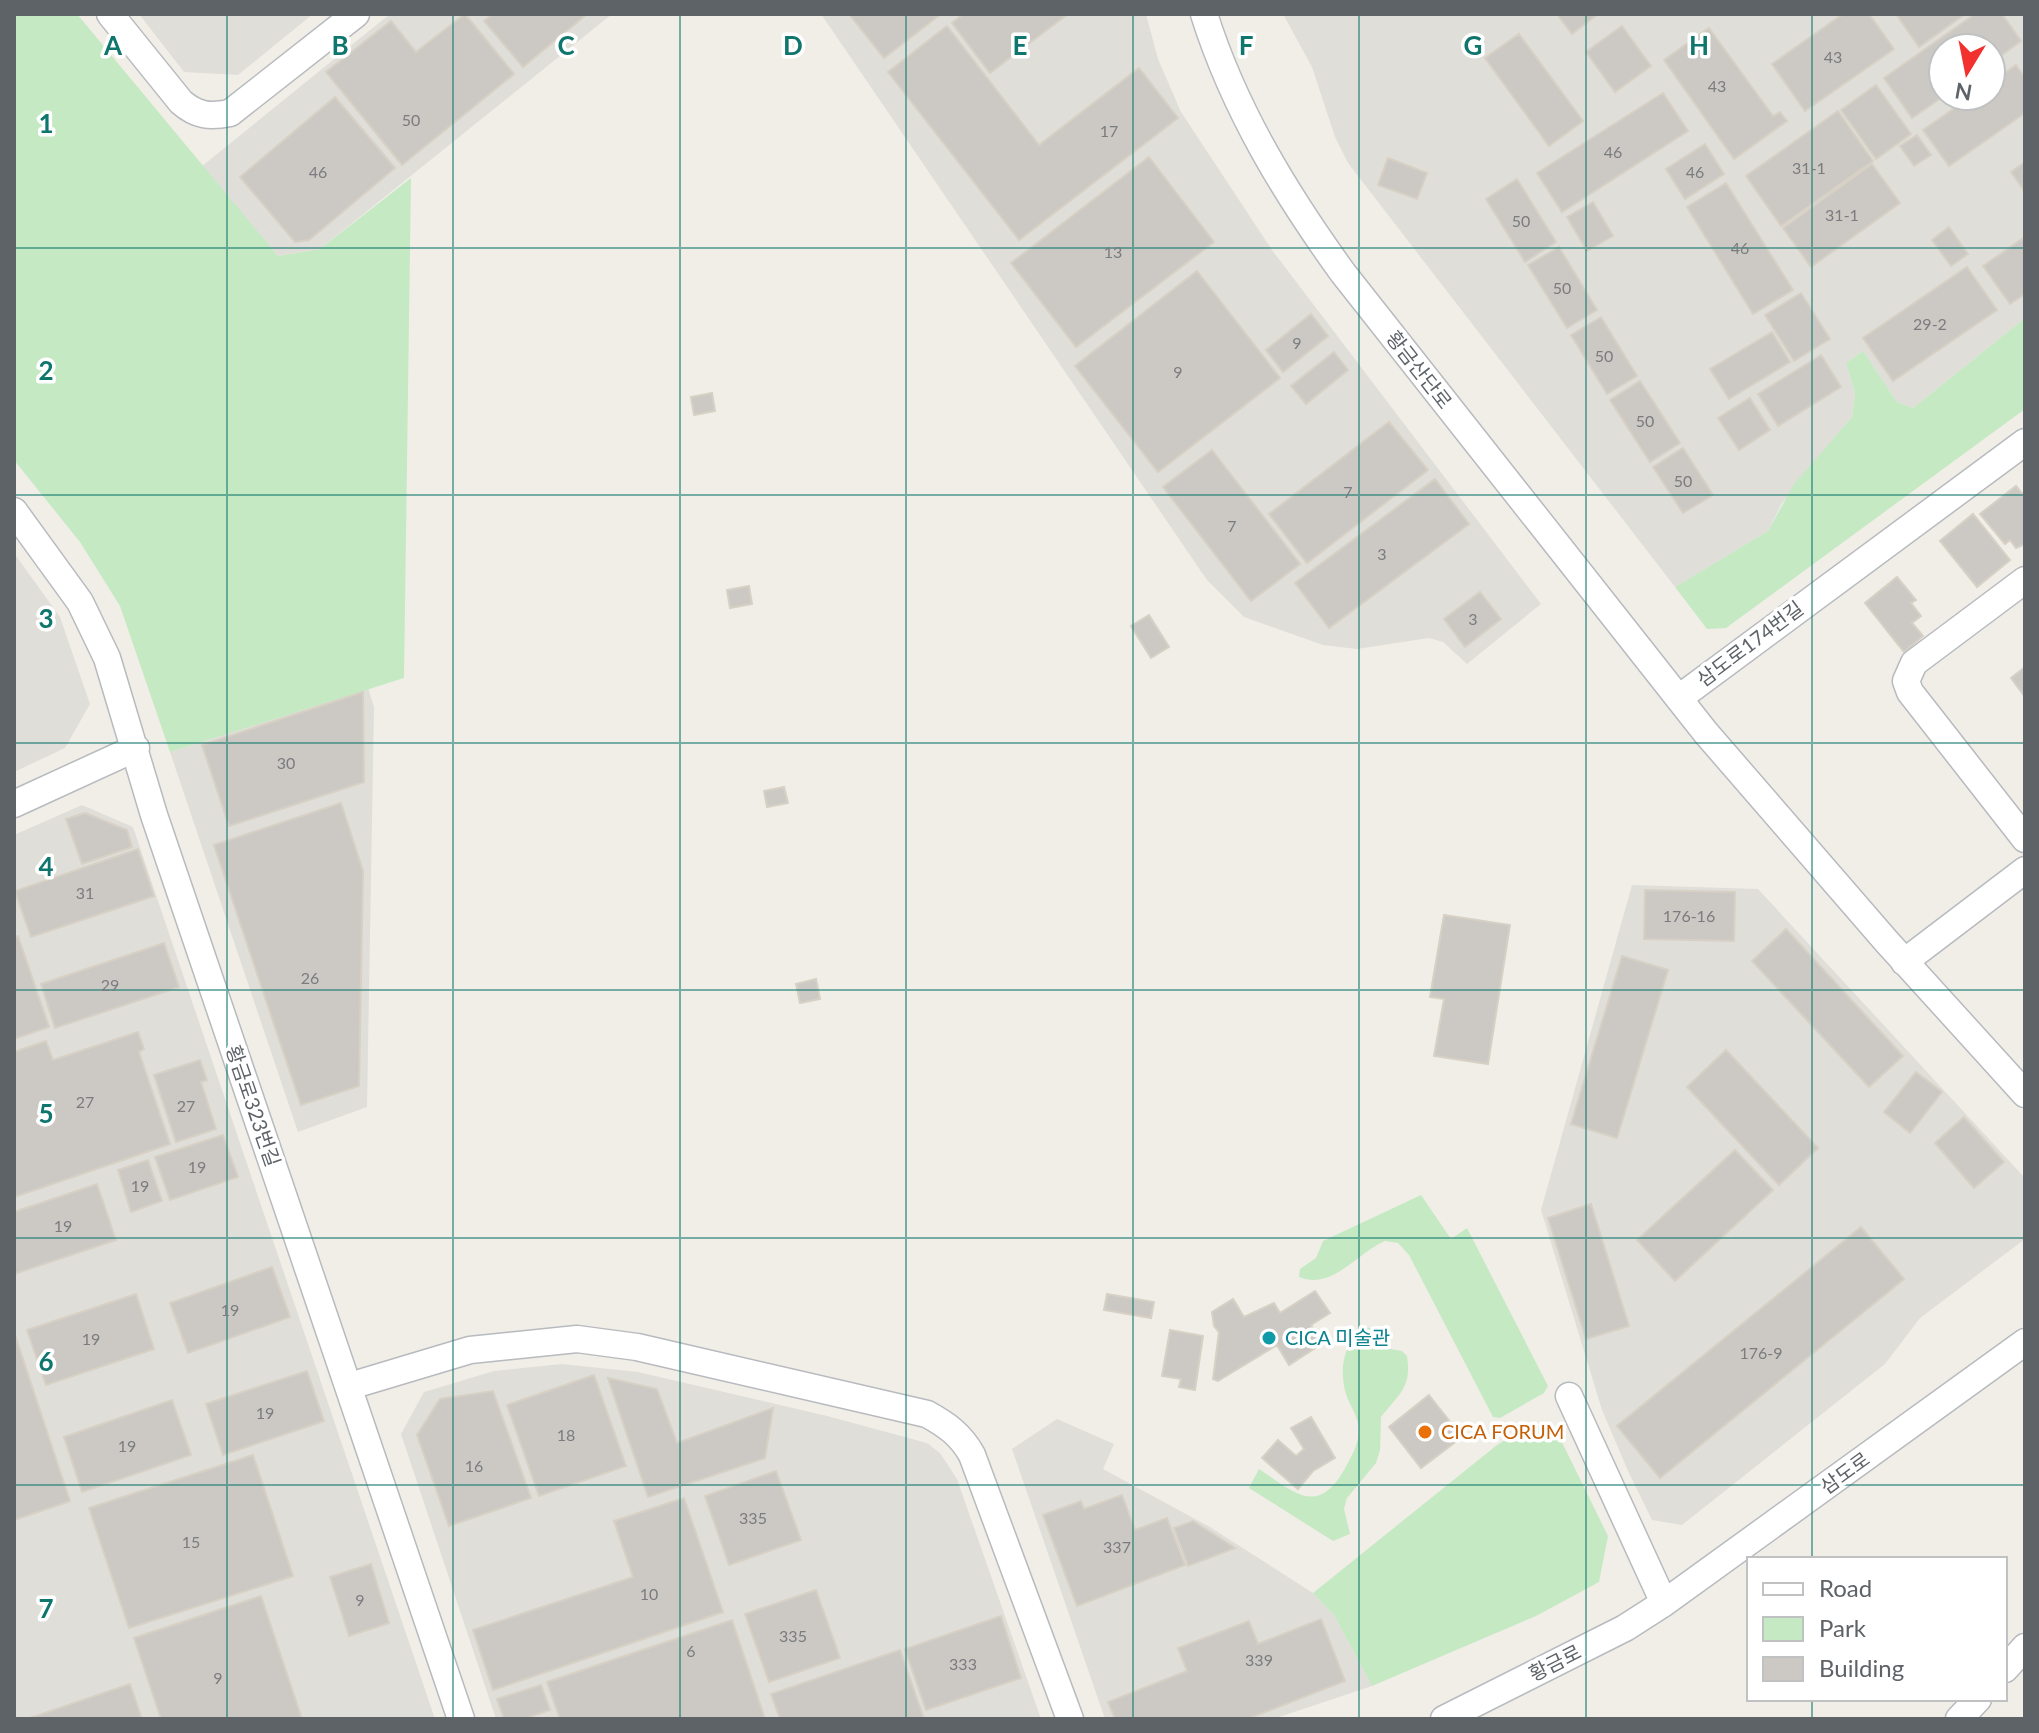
<svg xmlns="http://www.w3.org/2000/svg" width="2039" height="1733" font-family="Lato,'Noto Sans KR',sans-serif">
  <style>
    .industrial { fill: #e0ded9; fill-rule: evenodd }
    .green { fill: #c5e9c3 }
    .building { fill: #ccc9c4; stroke: #d7d0c5; stroke-width: 2 }
    .lines { fill: none; stroke-linecap: round; stroke-linejoin: round }
    .minor-casing { stroke: #b7babe; stroke-width: 29 }
    .minor { stroke: #fff; stroke-width: 26 }
    .grid { fill: none; stroke: #0f766e; stroke-width: 2; stroke-opacity: 0.55 }
    .culture-dot { fill: #0f9aa8; stroke: #fff; stroke-width: 3 }
    .food-dot { fill: #e8710a; stroke: #fff; stroke-width: 3 }
    .labels { text-anchor: middle; stroke-width: 7; stroke-linejoin: round; paint-order: stroke }
    .number-label { font-size: 16px; fill: #7a7c7f }
    .street-label { font-size: 20px; fill: #5e6368; stroke: #fff }
    .culture-label { font-size: 20px; fill: #0d838f; stroke: #fff; text-anchor: start }
    .food-label { font-size: 20px; fill: #c56008; stroke: #fff; text-anchor: start }
    .grid-label { font-size: 26px; text-anchor: middle; font-weight: bold; fill: #0f766e; stroke: #fff; stroke-width: 7; stroke-linejoin: round; paint-order: stroke }
  </style>
  <rect width="100%" height="100%" fill="#f1eee7"/>
  <path class="industrial" d="M139,14H313L238,75L184,72Z
    M390,14H612L320,249L278,256L201,167Z
    M821,14H1146L1158,59L1181,112L1272,250L1541,604L1467,664L1443,642L1429,638L1357,649L1323,645L1244,617L1207,580Z
    M1283,14H2025V318L1913,408L1897,402L1863,351L1846,363L1855,393L1852,417L1782,503L1768,531L1675,587L1348,163L1335,137L1312,67ZM1943,48H1991V96H1943Z
    M14,553L60,617L90,704L65,748L14,772Z
    M368,688L374,707L367,1107L298,1132L170,752Z
    M82,805L133,827L435,1719H14V835Z
    M1632,885L1758,889L2025,1178V1239L1920,1318L1885,1364L1682,1525L1652,1520L1628,1471L1602,1410L1541,1210Z
    M562,1364L638,1372L827,1416L927,1443L940,1453L957,1479L1041,1719H496L401,1434L424,1392L494,1371Z
    M1057,1419L1114,1444L1103,1469L1210,1527L1313,1593L1334,1615L1372,1686L1273,1719H1105L1012,1449Z"/>
  <path class="green" d="M14,14H77L278,256L320,249L411,178L404,678L170,752L120,606L80,542L14,460Z
    M2025,318V409L1726,628L1707,629L1675,587L1768,531L1794,484L1852,417L1855,393L1846,363L1863,351L1897,402L1913,408Z
    M1421,1195L1451,1239L1467,1228L1548,1386L1544,1393L1500,1418L1493,1417L1409,1255L1398,1243L1385,1241C1358,1252 1332,1291 1299,1277L1300,1269L1316,1258L1323,1241Z
    M1365,1327L1374,1329L1380,1347L1402,1351L1407,1356C1412,1388 1399,1394 1381,1417L1380,1450L1376,1463L1347,1498L1344,1509L1350,1534L1333,1541L1249,1488L1259,1469C1294,1492 1317,1517 1344,1470C1351,1457 1359,1445 1359,1429C1358,1416 1350,1406 1346,1394C1339,1371 1343,1341 1365,1327Z
    M1553,1424L1608,1536L1599,1582L1536,1616L1372,1686L1334,1615L1313,1593L1497,1445L1525,1428Z"/>
  <path class="building" d="M465,14L514,74L402,165L326,72L391,21L416,52Z
    M493,14H587L523,67L484,21Z
    M849,14H941L884,58Z
    M963,14H1068L990,73L952,23Z
    M1557,14H1598L1572,34Z
    M1843,14H1869L1894,49L1805,111L1772,64Z
    M1896,14H1965L1919,47Z
    M1975,14H2002L2021,41L1991,63V48H1943L1944,96L1912,118L1884,78Z
    M947,26L1039,145L1139,68L1178,118L1019,240L888,72Z
    M1622,26L1651,66L1615,92L1586,52Z
    M1709,28L1773,116L1780,112L1787,121L1734,159L1664,60Z
    M1519,34L1583,121L1549,146L1485,58Z
    M2016,65L2025,78V113L1949,166L1923,130L1972,96H1991V82Z
    M1876,85L1911,134L1876,159L1841,110Z
    M1663,93L1688,131L1562,212L1537,173Z
    M335,97L395,168L309,240L295,242L240,177Z
    M1838,111L1873,161L1781,226L1746,176Z
    M1917,135L1931,155L1914,166L1900,146Z
    M1705,144L1724,174L1685,199L1666,169Z
    M1149,157L1214,242L1076,347L1011,263Z
    M1388,158L1427,173L1417,199L1378,185Z
    M2025,162V192L2011,172Z
    M1872,164L1900,203L1811,267L1783,228Z
    M1517,179L1556,242L1525,262L1486,199Z
    M1726,183L1793,290L1753,314L1687,207Z
    M1593,202L1613,236L1587,251L1567,217Z
    M1949,227L1968,254L1951,266L1932,240Z
    M2025,237V294L2010,304L1983,266Z
    M1559,247L1597,310L1567,328L1528,265Z
    M1967,267L1997,310L1893,381L1863,338Z
    M1197,271L1280,378L1158,472L1075,366Z
    M1801,293L1830,339L1794,361L1765,315Z
    M1311,314L1328,336L1283,372L1266,350Z
    M1601,317L1637,376L1607,394L1571,335Z
    M1772,332L1790,362L1729,399L1710,369Z
    M1334,352L1348,370L1306,404L1291,386Z
    M1821,355L1841,387L1778,426L1758,394Z
    M1640,381L1680,443L1650,462L1610,400Z
    M712,393L715,411L694,415L691,397Z
    M1750,398L1770,430L1739,450L1718,418Z
    M1389,422L1428,470L1307,563L1269,514Z
    M1683,448L1713,495L1683,513L1653,467Z
    M1212,450L1300,564L1251,601L1163,487Z
    M1435,479L1469,524L1329,628L1295,583Z
    M2016,486L2025,497V544L2016,548L2010,540L2005,544L1980,514Z
    M1973,514L2010,560L1977,587L1940,541Z
    M1897,577L1916,600L1911,603L1921,616L1912,623L1923,636L1904,652L1865,603Z
    M749,586L752,604L730,608L727,590Z
    M1480,592L1501,619L1465,647L1444,619Z
    M1149,615L1169,647L1151,658L1131,626Z
    M2025,667V697L2011,678Z
    M363,692L364,782L229,826L202,745Z
    M784,787L788,803L767,807L764,791Z
    M341,803L363,871L359,1086L301,1105L214,845Z
    M85,813L127,830L132,847L82,864L66,819Z
    M138,849L154,896L31,937L15,891Z
    M1645,890L1735,892L1734,941L1644,939Z
    M1444,915L1510,925L1488,1064L1434,1056L1444,999L1430,997Z
    M1786,929L1903,1056L1869,1087L1752,961Z
    M18,936L49,1027L14,1039V937Z
    M164,943L179,987L55,1028L41,984Z
    M1622,956L1668,970L1617,1138L1571,1124Z
    M816,979L820,999L800,1003L796,984Z
    M138,1032L144,1049L139,1052L170,1144L14,1197V1052L46,1041L53,1060Z
    M1726,1050L1818,1148L1779,1185L1687,1087Z
    M200,1060L207,1080L201,1082L216,1129L176,1142L154,1075Z
    M1916,1072L1942,1092L1910,1133L1884,1112Z
    M1964,1117L2004,1162L1974,1188L1935,1143Z
    M223,1135L238,1177L170,1200L155,1157Z
    M1735,1150L1773,1190L1675,1281L1637,1240Z
    M148,1160L162,1201L131,1212L118,1170Z
    M97,1184L116,1240L14,1274V1212Z
    M1591,1204L1629,1326L1586,1339L1548,1218Z
    M1861,1227L1904,1279L1660,1478L1617,1426Z
    M272,1267L290,1317L188,1353L170,1303Z
    M1315,1291L1330,1313L1311,1325L1323,1343L1289,1365L1277,1345L1218,1381L1213,1379L1219,1332L1214,1326L1212,1312L1233,1299L1244,1317L1274,1303L1280,1313Z
    M136,1294L154,1349L46,1385L27,1330Z
    M1107,1294L1154,1302L1151,1318L1104,1310Z
    M1170,1330L1203,1336L1195,1390L1179,1387L1181,1379L1162,1376Z
    M14,1332L70,1501L14,1520Z
    M307,1371L324,1421L223,1455L206,1404Z
    M594,1375L626,1466L539,1496L507,1405Z
    M608,1378L657,1389L677,1443L773,1408L765,1458L648,1497Z
    M493,1391L531,1498L449,1526L417,1435L440,1399Z
    M1429,1395L1462,1437L1421,1468L1389,1427Z
    M172,1400L191,1455L82,1492L64,1437Z
    M1311,1417L1335,1458L1313,1471L1298,1489L1262,1458L1278,1440L1296,1456L1304,1449L1291,1428Z
    M253,1455L293,1576L129,1628L89,1508Z
    M776,1471L801,1540L729,1565L705,1496Z
    M1122,1495L1135,1530L1167,1518L1185,1565L1077,1606L1043,1515L1081,1501L1084,1509Z
    M684,1498L723,1612L493,1690L473,1630L633,1577L614,1521Z
    M1193,1521L1235,1548L1188,1566L1174,1528Z
    M371,1564L389,1623L349,1636L330,1577Z
    M816,1590L840,1658L769,1682L745,1614Z
    M261,1596L302,1719H161L134,1638Z
    M1001,1616L1021,1678L926,1710L905,1649Z
    M1321,1619L1345,1681L1247,1719H1115L1108,1702L1187,1671L1178,1648L1249,1621L1258,1644Z
    M732,1620L765,1719H560L547,1682Z
    M900,1650L924,1719H780L771,1694Z
    M130,1684L142,1719H27Z
    M541,1685L550,1710L524,1719H504L497,1699Z"/>
  <g class="lines">
    <defs>
      <path id="minor" d="M110,14L181,102C197,116 210,117 230,113L356,14
        M1204,14C1234,109 1285,193 1343,273L1706,733L1887,942L2025,1094
        M14,511L80,602L107,658L154,815L461,1719
        M2025,580L1914,663L1906,681L1910,692L2025,839
        M1679,698L2025,442
        M14,804L136,748
        M1904,962L2025,870
        M350,1386L470,1350L577,1339L637,1347L927,1414C947,1425 961,1435 972,1455L1070,1719
        M1569,1396L1664,1603
        M2005,1669L2025,1647
        M1444,1719L1625,1628L1664,1603L2025,1342
        M1959,1719L1978,1699"/>
    </defs>
    <use href="#minor" class="minor-casing"/>
    <use href="#minor" class="minor"/>
  </g>
  <path class="grid" d="M227,14V1719M453,14V1719M680,14V1719M906,14V1719M1133,14V1719M1359,14V1719M1586,14V1719M1812,14V1559M14,248H2025M14,495H2025M14,743H2025M14,990H2025M14,1238H2025M14,1485H2025M1812,1699V1719"/>
  <circle class="culture-dot" cx="1269" cy="1338" r="8"/>
  <circle class="food-dot" cx="1425" cy="1432" r="8"/>
  <g class="labels">
    <g class="number-label">
      <text x="1833" y="63">43</text>
      <text x="1717" y="92">43</text>
      <text x="411" y="126">50</text>
      <text x="1109" y="137">17</text>
      <text x="1613" y="158">46</text>
      <text x="1809" y="174">31-1</text>
      <text x="318" y="178">46</text>
      <text x="1695" y="178">46</text>
      <text x="1842" y="221">31-1</text>
      <text x="1521" y="227">50</text>
      <text x="1740" y="254">46</text>
      <text x="1113" y="258">13</text>
      <text x="1562" y="294">50</text>
      <text x="1930" y="330">29-2</text>
      <text x="1297" y="349">9</text>
      <text x="1604" y="362">50</text>
      <text x="1178" y="378">9</text>
      <text x="1645" y="427">50</text>
      <text x="1683" y="487">50</text>
      <text x="1348" y="498">7</text>
      <text x="1232" y="532">7</text>
      <text x="1382" y="560">3</text>
      <text x="1473" y="625">3</text>
      <text x="286" y="769">30</text>
      <text x="85" y="899">31</text>
      <text x="1689" y="922">176-16</text>
      <text x="310" y="984">26</text>
      <text x="110" y="991">29</text>
      <text x="85" y="1108">27</text>
      <text x="186" y="1112">27</text>
      <text x="197" y="1173">19</text>
      <text x="140" y="1192">19</text>
      <text x="63" y="1232">19</text>
      <text x="230" y="1316">19</text>
      <text x="91" y="1345">19</text>
      <text x="1761" y="1359">176-9</text>
      <text x="265" y="1419">19</text>
      <text x="566" y="1441">18</text>
      <text x="127" y="1452">19</text>
      <text x="474" y="1472">16</text>
      <text x="753" y="1524">335</text>
      <text x="191" y="1548">15</text>
      <text x="1117" y="1553">337</text>
      <text x="649" y="1600">10</text>
      <text x="360" y="1606">9</text>
      <text x="793" y="1642">335</text>
      <text x="691" y="1657">6</text>
      <text x="1259" y="1666">339</text>
      <text x="963" y="1670">333</text>
      <text x="218" y="1684">9</text>
    </g>
    <g class="street-label">
      <text transform="translate(1419 370) rotate(52)" y="7">황금산단로</text>
      <text transform="translate(1750 644) rotate(-37)" y="7">삼도로174번길</text>
      <text transform="translate(253 1106) rotate(71)" y="7">황금로323번길</text>
      <text transform="translate(1845 1473) rotate(-36)" y="7">삼도로</text>
      <text transform="translate(1555 1663) rotate(-27)" y="7">황금로</text>
    </g>
    <g class="culture-label">
      <text x="1285" y="1345">CICA 미술관</text>
    </g>
    <g class="food-label">
      <text x="1441" y="1439">CICA FORUM</text>
    </g>
  </g>
  <g class="grid-label">
    <text x="113" y="55">A</text>
    <text x="340" y="55">B</text>
    <text x="566" y="55">C</text>
    <text x="793" y="55">D</text>
    <text x="1020" y="55">E</text>
    <text x="1246" y="55">F</text>
    <text x="1473" y="55">G</text>
    <text x="1699" y="55">H</text>
    <text x="46" y="133">1</text>
    <text x="46" y="380">2</text>
    <text x="46" y="628">3</text>
    <text x="46" y="876">4</text>
    <text x="46" y="1123">5</text>
    <text x="46" y="1371">6</text>
    <text x="46" y="1618">7</text>
  </g>
  <rect width="2039" height="1733" fill="none" stroke="#5e6368" stroke-width="32"/>
  <rect x="1747" y="1557" width="260" height="144" fill="#ffffff" stroke="#bfc1c3" stroke-width="2"/>
  <rect x="1763" y="1583" width="40" height="12" fill="#ffffff" stroke="#bfc1c3" stroke-width="2"/>
  <text x="1819" y="1597" font-size="24" fill="#5e6368">Road</text>
  <rect x="1763" y="1617" width="40" height="24" fill="#c5e9c3" stroke="#bfc1c3" stroke-width="2"/>
  <text x="1819" y="1637" font-size="24" fill="#5e6368">Park</text>
  <rect x="1763" y="1657" width="40" height="24" fill="#ccc9c4" stroke="#bfc1c3" stroke-width="2"/>
  <text x="1819" y="1677" font-size="24" fill="#5e6368">Building</text>
  <g transform="translate(1967 72) rotate(190)"><circle r="38" fill="#ffffff" stroke="#bfc1c3" stroke-width="2"/>
  <path d="M0-6L14 30L0 20L-14 30Z" fill="#f2302d"/>
  <text y="-12" font-size="22" font-weight="bold" text-anchor="middle" fill="#5e6368">N</text>
  </g>
</svg>
